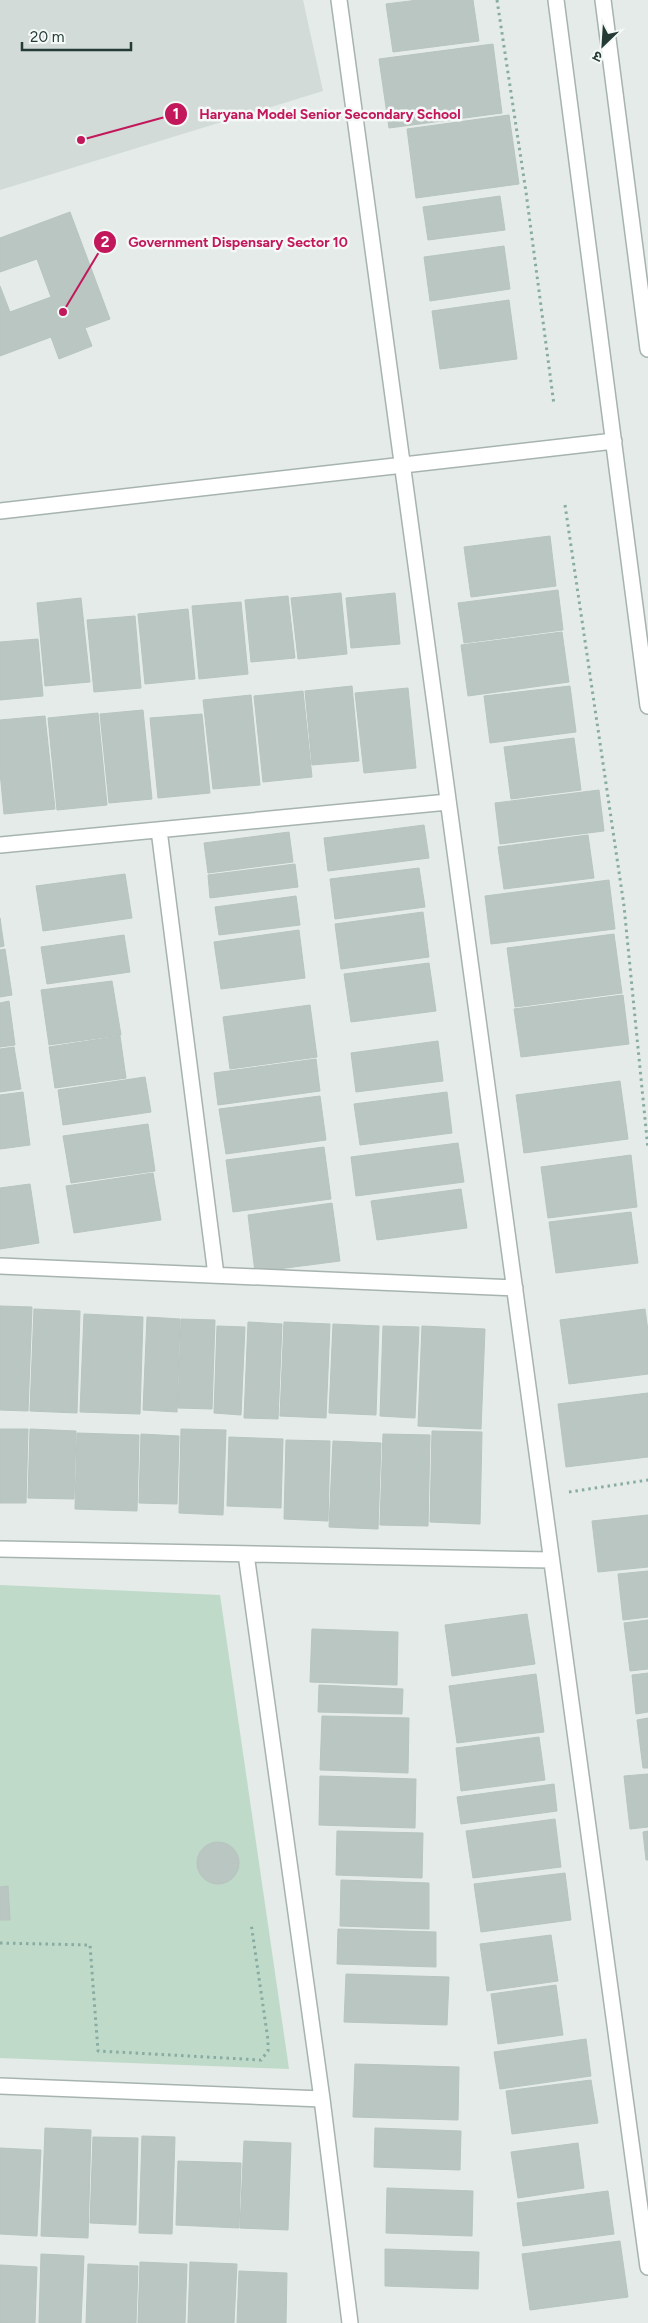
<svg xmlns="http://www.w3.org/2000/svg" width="648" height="2323" font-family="Figtree,'Noto Sans Devanagari',sans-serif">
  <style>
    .built { fill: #d2dbd8 }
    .green { fill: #bfdac8 }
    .building { fill: #b9c6c2; stroke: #b7c4c0 }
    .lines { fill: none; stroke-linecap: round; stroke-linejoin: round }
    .minor-casing { stroke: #a7b3af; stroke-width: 18 }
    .path { stroke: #88aba2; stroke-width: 3; stroke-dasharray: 2.5 4; stroke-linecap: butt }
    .minor { stroke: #fff; stroke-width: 15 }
    .leader { fill: none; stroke: #c2185b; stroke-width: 2 }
    .callout-dot { fill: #c2185b; stroke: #f4f8f6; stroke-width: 2 }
    .mark-label { font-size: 15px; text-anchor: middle; font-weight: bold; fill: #fff }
    .callout-label { font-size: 14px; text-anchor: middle; font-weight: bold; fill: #c2185b; stroke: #f4f8f6; stroke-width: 5; stroke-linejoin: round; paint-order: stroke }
  </style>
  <rect width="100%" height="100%" fill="#e4ebe8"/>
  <path class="built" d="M0,0H303L323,91L0,190Z"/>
  <path class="green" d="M0,1585L220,1595L289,2069L0,2058Z"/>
  <path class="building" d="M418,0H473L479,41L393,52L386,4Z
    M493,44L502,113L389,128L379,59Z
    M509,115L519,184L416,198L407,129Z
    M500,196L505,230L428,240L423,207Z
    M70,212L110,319L85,328L92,346L59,359L51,337L0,356V286L10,312L51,297L37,259L0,272V238Z
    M504,246L510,289L430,301L424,257Z
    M509,300L517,359L440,369L432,311Z
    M550,536L556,586L471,597L464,547Z
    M558,590L563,630L464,643L458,603Z
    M341,593L347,654L298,659L291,598Z
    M395,593L400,644L351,648L346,598Z
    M288,596L295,658L251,662L245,600Z
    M81,598L90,682L45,686L37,603Z
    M241,602L248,674L199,679L192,606Z
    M188,609L195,679L145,684L138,614Z
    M135,616L141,688L94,692L87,620Z
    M562,632L569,682L468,696L461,645Z
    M38,639L43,696L0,700V642Z
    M352,686L359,761L312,765L305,691Z
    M570,686L576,732L490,743L484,696Z
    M408,688L416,768L364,773L355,693Z
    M303,691L312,777L263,782L254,696Z
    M251,695L260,785L213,789L203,700Z
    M143,710L152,799L109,803L100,714Z
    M98,713L107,805L57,810L48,718Z
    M202,714L210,793L158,798L150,718Z
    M45,716L55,809L4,814L0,772V720Z
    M574,738L581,790L511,799L504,747Z
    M599,790L604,831L500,844L495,803Z
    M424,825L429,858L328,871L324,838Z
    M289,832L293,862L208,873L204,843Z
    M588,835L594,878L504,889L498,847Z
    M295,864L298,887L210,898L208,875Z
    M419,868L425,907L335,919L330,879Z
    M125,874L132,918L43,931L36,886Z
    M609,880L615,929L491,944L485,896Z
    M296,896L300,925L219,935L215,907Z
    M423,912L429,957L341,969L335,924Z
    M0,918L4,946L0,947Z
    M299,930L305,978L221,989L214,942Z
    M614,934L622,993L515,1007L507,948Z
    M124,935L130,972L47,984L41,947Z
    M5,949L12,995L0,997V950Z
    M429,963L436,1011L351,1022L344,974Z
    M112,981L121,1035L49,1045L41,990Z
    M623,995L629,1044L521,1057L514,1009Z
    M9,1001L15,1045L0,1047V1003Z
    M310,1005L317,1057L230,1069L223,1017Z
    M120,1036L126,1078L55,1088L49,1047Z
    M438,1041L443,1081L356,1092L351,1053Z
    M14,1047L21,1089L0,1092V1049Z
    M316,1059L320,1091L218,1105L214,1073Z
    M145,1077L151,1112L63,1125L58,1090Z
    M620,1081L628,1139L524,1153L516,1095Z
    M23,1092L30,1145L0,1149V1095Z
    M447,1092L452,1133L360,1145L354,1104Z
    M320,1096L326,1140L226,1154L219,1109Z
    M148,1124L155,1171L71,1183L63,1136Z
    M458,1143L464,1182L356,1196L351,1157Z
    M324,1147L331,1199L233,1212L226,1160Z
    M631,1155L637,1207L548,1218L541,1167Z
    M153,1173L161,1220L74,1233L66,1186Z
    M30,1184L39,1243L0,1249V1188Z
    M461,1189L467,1228L377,1240L371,1201Z
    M332,1203L340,1261L255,1272L248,1215Z
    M631,1212L638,1263L556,1273L549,1222Z
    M0,1306L32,1307L28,1411L0,1410Z
    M34,1309L80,1311L77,1413L30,1411Z
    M645,1309L648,1331V1374L569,1384L560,1320Z
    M84,1314L143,1317L140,1414L80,1412Z
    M147,1317L180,1319L177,1412L143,1410Z
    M181,1319L215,1320L212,1409L178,1408Z
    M248,1322L282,1324L278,1419L244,1418Z
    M284,1322L330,1324L326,1418L280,1416Z
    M333,1324L379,1326L376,1415L329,1413Z
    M217,1326L245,1327L241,1415L214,1413Z
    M383,1326L419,1327L415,1418L380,1416Z
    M422,1326L485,1329L481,1429L418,1426Z
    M648,1393V1457L566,1467L558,1404Z
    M0,1429H28L26,1503H0Z
    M30,1429L76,1431L74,1499L28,1498Z
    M181,1429L226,1430L223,1515L179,1513Z
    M432,1431L482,1432L480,1524L430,1522Z
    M77,1433L139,1435L137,1511L75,1509Z
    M141,1434L179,1436L177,1504L139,1503Z
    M383,1434L430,1435L428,1526L380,1525Z
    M229,1437L283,1439L281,1508L227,1506Z
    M286,1440L330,1441L328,1521L284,1519Z
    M333,1441L381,1443L378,1529L329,1527Z
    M648,1515V1567L598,1572L592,1521Z
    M648,1571V1617L623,1620L618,1574Z
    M527,1614L535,1664L452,1676L445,1625Z
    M648,1620V1669L630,1671L624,1623Z
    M312,1629L398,1632L397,1685L310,1682Z
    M648,1673V1712L636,1714L632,1675Z
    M536,1674L544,1732L457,1743L449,1686Z
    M319,1685L403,1689L402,1714L318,1712Z
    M322,1716L409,1718L408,1773L320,1770Z
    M648,1718V1768H643L637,1720Z
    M539,1737L545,1780L461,1791L456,1748Z
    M648,1774V1827L630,1829L624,1776Z
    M320,1776L416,1779L415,1828L319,1825Z
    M554,1784L557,1811L461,1824L457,1797Z
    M555,1819L561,1867L473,1878L466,1831Z
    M337,1831L423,1833L422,1878L336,1875Z
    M648,1831V1860H646L643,1832Z
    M197 1863a21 21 0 1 1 42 0a21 21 0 1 1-42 0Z
    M565,1873L571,1920L481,1932L474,1884Z
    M341,1880L429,1883V1929L340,1926Z
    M8,1886L10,1920H0V1887Z
    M338,1929L436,1932V1967L337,1964Z
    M551,1935L558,1981L487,1991L480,1944Z
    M346,1974L449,1977L447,2025L344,2022Z
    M556,1985L563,2035L498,2044L491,1994Z
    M586,2039L591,2076L500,2089L494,2052Z
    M355,2064L459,2067L458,2120L353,2117Z
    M591,2080L598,2123L512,2134L506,2091Z
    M45,2128L91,2130L88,2238L41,2236Z
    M375,2128L461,2131L460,2170L374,2167Z
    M142,2136L175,2137L172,2234L139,2233Z
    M93,2137L138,2138L136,2225L90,2223Z
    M244,2141L291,2143L288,2230L240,2228Z
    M578,2143L584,2188L518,2198L511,2152Z
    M0,2148L41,2150L37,2236L0,2234Z
    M178,2161L241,2163L239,2228L176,2225Z
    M387,2188L473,2191L472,2236L386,2233Z
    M608,2191L614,2234L523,2246L517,2203Z
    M620,2241L628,2297L530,2310L522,2254Z
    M385,2249L479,2252L478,2289L385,2286Z
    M41,2254L84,2256L81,2323H39Z
    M140,2262L187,2264L185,2323H138Z
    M190,2262L237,2264L234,2323H188Z
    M88,2264L138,2266L136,2323H86Z
    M0,2265L37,2267L35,2323H0Z
    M239,2271L287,2273L286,2323H237Z"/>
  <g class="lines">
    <defs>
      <path id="minor" d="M339,0L648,2267
        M556,0L648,706
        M603,0L648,349
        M0,511L614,441
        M159,830L216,1275
        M0,845L448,802
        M0,1266L515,1288
        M0,1549L551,1560
        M246,1554L322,2099L350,2323
        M0,2086L322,2099"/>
    </defs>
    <use href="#minor" class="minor-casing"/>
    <path class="path" d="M497,0L526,192L554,405
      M565,505L624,906L648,1149
      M569,1492L648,1480
      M0,1943L90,1945L98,2051L261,2060L268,2051V2040L251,1923"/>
    <use href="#minor" class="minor"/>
  </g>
  <path class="leader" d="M81 140L176 114M63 312L105 242"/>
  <g class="callout-dot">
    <circle cx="81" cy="140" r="5"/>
    <circle cx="63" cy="312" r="5"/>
    <circle cx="176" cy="114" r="12"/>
    <circle cx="105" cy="242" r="12"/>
  </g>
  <g class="mark-label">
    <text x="176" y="119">1</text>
    <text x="105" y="247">2</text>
  </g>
  <g class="callout-label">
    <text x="330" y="119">Haryana Model Senior Secondary School</text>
    <text x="238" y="247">Government Dispensary Sector 10</text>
  </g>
  <g transform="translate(603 45) rotate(205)" stroke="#f4f8f6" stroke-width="4" paint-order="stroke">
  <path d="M0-4L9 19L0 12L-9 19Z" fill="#253b36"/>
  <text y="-8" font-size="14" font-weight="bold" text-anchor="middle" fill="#253b36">उ</text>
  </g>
  <path d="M22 42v8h109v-8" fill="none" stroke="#253b36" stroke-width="2.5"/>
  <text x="30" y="42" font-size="15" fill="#253b36" stroke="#f4f8f6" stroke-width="4" paint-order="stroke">20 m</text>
</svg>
